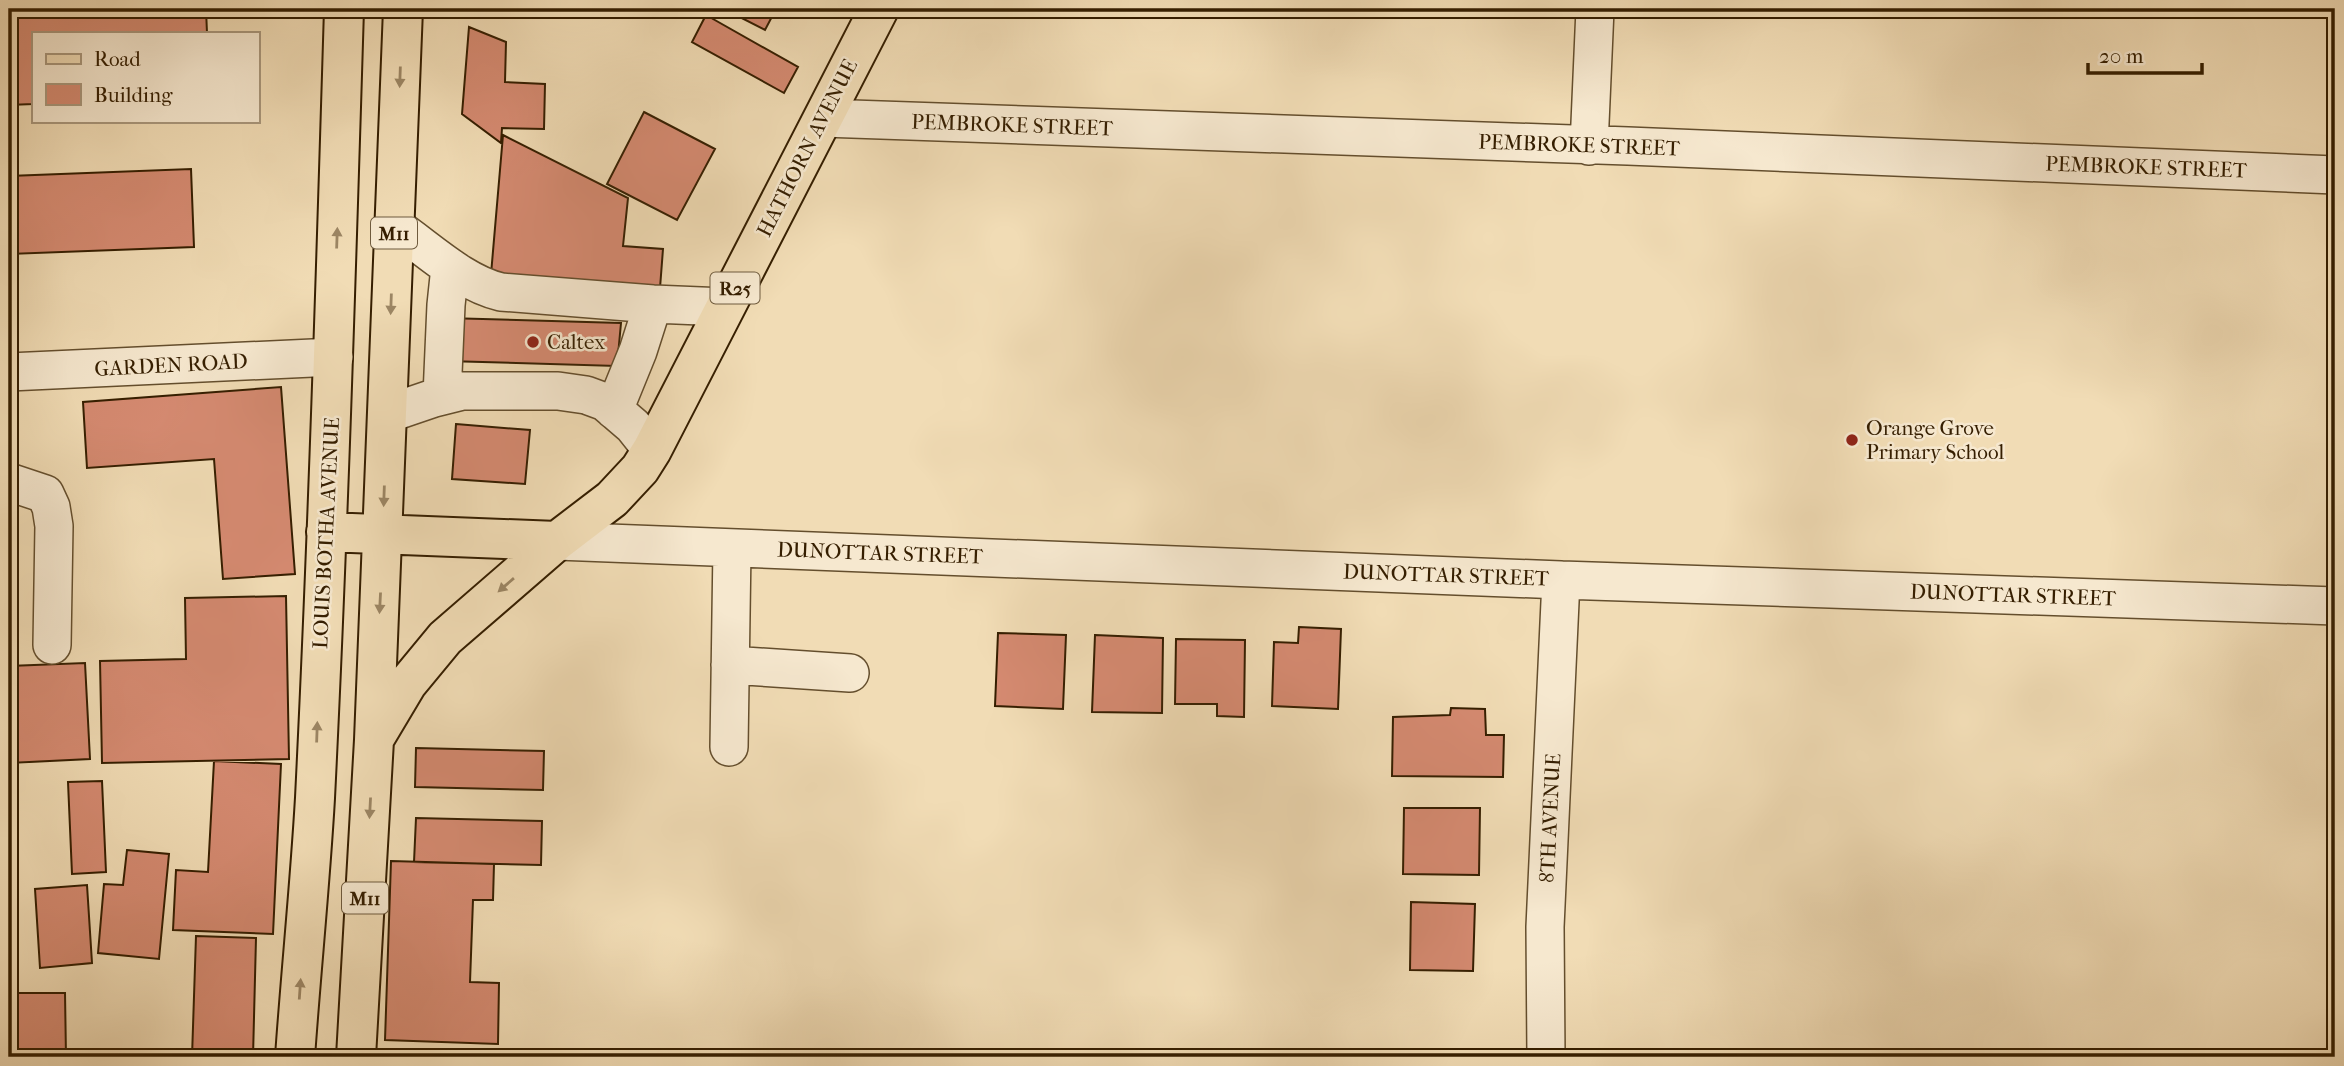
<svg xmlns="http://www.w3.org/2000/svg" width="2344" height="1066" font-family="'IM FELL French Canon',serif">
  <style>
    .building { fill: #d58a71; stroke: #351e00; stroke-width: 2 }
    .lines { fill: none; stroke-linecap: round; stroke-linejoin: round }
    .minor-casing { stroke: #644e2d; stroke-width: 40 }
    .major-casing { stroke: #351e00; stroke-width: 42 }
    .minor { stroke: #f6e8cf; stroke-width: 37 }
    .major { stroke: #f1dcb5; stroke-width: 38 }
    .oneway { fill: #9c8664 }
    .poi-dot { fill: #8f2418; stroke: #f6e8cf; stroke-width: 2.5 }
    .labels { text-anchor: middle; stroke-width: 5; stroke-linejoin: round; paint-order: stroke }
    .shield { fill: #f6e8cf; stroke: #6f5b3e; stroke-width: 2 }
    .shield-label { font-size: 19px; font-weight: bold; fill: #351e00 }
    .street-label { font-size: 21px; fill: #351e00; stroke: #f6e8cf }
    .poi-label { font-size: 21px; fill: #351e00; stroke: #f6e8cf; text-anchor: start }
  </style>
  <rect width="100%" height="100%" fill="#f1dcb5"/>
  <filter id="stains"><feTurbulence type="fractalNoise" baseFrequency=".00286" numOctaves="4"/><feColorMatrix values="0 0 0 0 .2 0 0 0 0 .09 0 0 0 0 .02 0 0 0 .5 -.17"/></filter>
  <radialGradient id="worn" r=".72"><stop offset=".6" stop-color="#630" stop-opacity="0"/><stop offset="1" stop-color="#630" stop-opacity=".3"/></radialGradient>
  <path class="building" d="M9,9H206L207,33H33V104L9,105Z
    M724,9H776L765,30Z
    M706,15L798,67L784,93L692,42Z
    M469,27L506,42L505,82L545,84L544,129L502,128L501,143L462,114Z
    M644,112L715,149L677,220L607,184Z
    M503,135L628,198L623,246L663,249L659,301L490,286Z
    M191,169L194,247L9,254V176Z
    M446,318L621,323L617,366L446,361Z
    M281,387L295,574L223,579L214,459L87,468L83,402Z
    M456,424L530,430L525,484L452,479Z
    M286,596L289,759L102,763L100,661L186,659L185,598Z
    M1299,627L1341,629L1338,709L1272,706L1274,642L1298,643Z
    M998,633L1066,635L1063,709L995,706Z
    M1095,635L1163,638L1162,713L1092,712Z
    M1176,639L1245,640L1244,717L1217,716V704H1175Z
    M85,663L90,759L9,763V666Z
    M1451,708L1485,709L1486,735H1504L1503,777L1392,776L1393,717L1450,715Z
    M416,748L544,751L543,790L415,787Z
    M214,761L281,764L273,934L173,930L176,870L208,872Z
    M102,781L106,872L72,874L68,782Z
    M1404,808H1480L1479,875L1403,874Z
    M416,818L542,821L541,865L414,862Z
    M127,850L169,854L159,959L98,953L104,884L123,885Z
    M391,861L494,864L493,900H473L470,982L499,983L498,1044L385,1040Z
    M87,885L92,963L40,968L35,889Z
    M1411,902L1475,904L1473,971L1410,970Z
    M196,936L256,938L253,1057H192Z
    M9,993H65L66,1057H9Z"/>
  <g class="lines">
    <defs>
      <path id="minor" d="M823,118L1628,146L2335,175
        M1589,146L1595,9
        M394,226C427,248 462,283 501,292L653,304L725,307
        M9,372L334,357
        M442,396L446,305L450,267
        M614,410L638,351L653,304
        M387,414L434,398L462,391H558L586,395L605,402L633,426L652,450
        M9,482L45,494L51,507L54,526L52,645
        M557,541L1561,580L2335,606
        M730,665L850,673
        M729,747L732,548
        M1546,1057L1545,927L1561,580"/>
      <path id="major" d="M326,532L557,541
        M376,736L407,684L445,638L557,541L612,499L640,469L652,450L879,9
        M295,1057C301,971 310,885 315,798C328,535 336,272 344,9
        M356,1057L374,740L403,9"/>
    </defs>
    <use href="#minor" class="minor-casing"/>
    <use href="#major" class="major-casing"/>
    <use href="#minor" class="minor"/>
    <use href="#major" class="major"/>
  </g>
  <defs><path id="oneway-solid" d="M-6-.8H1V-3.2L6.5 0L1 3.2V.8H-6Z" transform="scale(1.75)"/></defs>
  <g class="oneway">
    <use href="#oneway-solid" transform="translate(400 77) rotate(92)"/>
    <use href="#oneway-solid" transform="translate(337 238) rotate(-88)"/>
    <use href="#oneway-solid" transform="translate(391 304) rotate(92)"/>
    <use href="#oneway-solid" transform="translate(384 496) rotate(92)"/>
    <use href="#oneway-solid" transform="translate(506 585) rotate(139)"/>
    <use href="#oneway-solid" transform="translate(380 603) rotate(93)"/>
    <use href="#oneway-solid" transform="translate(317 732) rotate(-88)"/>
    <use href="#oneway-solid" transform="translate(370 808) rotate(93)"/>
    <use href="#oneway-solid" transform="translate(300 989) rotate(-86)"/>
  </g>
  <g class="poi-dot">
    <circle cx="533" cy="342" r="7"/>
    <circle cx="1852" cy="440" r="7"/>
  </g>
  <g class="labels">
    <g class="shield">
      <rect x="371" y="217.5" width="46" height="31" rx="5"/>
      <rect x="710.5" y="272.5" width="49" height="31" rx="5"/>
      <rect x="342" y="882.5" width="46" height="31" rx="5"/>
    </g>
    <g class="shield-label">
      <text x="394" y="240">M11</text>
      <text x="735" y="295">R25</text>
      <text x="365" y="905">M11</text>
    </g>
    <g class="street-label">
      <text transform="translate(1012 125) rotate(2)" y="7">PEMBROKE STREET</text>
      <text transform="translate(1579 145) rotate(2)" y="7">PEMBROKE STREET</text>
      <text transform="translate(807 148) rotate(-63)" y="7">HATHORN AVENUE</text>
      <text transform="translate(2146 167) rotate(2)" y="7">PEMBROKE STREET</text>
      <text transform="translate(171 365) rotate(-3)" y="7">GARDEN ROAD</text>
      <text transform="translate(326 533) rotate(-87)" y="7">LOUIS BOTHA AVENUE</text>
      <text transform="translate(880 553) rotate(2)" y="7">DUNOTTAR STREET</text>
      <text transform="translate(1446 575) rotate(2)" y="7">DUNOTTAR STREET</text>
      <text transform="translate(2013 595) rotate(2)" y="7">DUNOTTAR STREET</text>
      <text transform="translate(1550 818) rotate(-87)" y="7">8TH AVENUE</text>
    </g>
    <g class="poi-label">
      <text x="547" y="349">Caltex</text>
      <text x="1866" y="435">Orange Grove<tspan x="1866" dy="24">Primary School</tspan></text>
    </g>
  </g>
  <rect width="2344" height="1066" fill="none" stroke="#f1dcb5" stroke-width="35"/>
  <rect x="10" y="10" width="2323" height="1045" fill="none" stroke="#351e00" stroke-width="3.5"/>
  <rect x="18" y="18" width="2309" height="1031" fill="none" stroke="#351e00" stroke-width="2"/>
  <rect x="32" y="32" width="228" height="91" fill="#f6e8cf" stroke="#a9977c" stroke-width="2"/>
  <rect x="46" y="54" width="35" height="10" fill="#f1dcb5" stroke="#a9977c" stroke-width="2"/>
  <text x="94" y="66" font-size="21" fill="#351e00">Road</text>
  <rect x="46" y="84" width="35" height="21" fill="#d58a71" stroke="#a9977c" stroke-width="2"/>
  <text x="94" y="102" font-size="21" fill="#351e00">Building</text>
  <path d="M2088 63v10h114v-10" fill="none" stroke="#351e00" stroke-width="3.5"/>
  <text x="2099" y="63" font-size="21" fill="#351e00" stroke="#f6e8cf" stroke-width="5" paint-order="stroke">20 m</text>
  <rect width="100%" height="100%" filter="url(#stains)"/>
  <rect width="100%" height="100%" fill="url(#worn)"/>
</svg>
